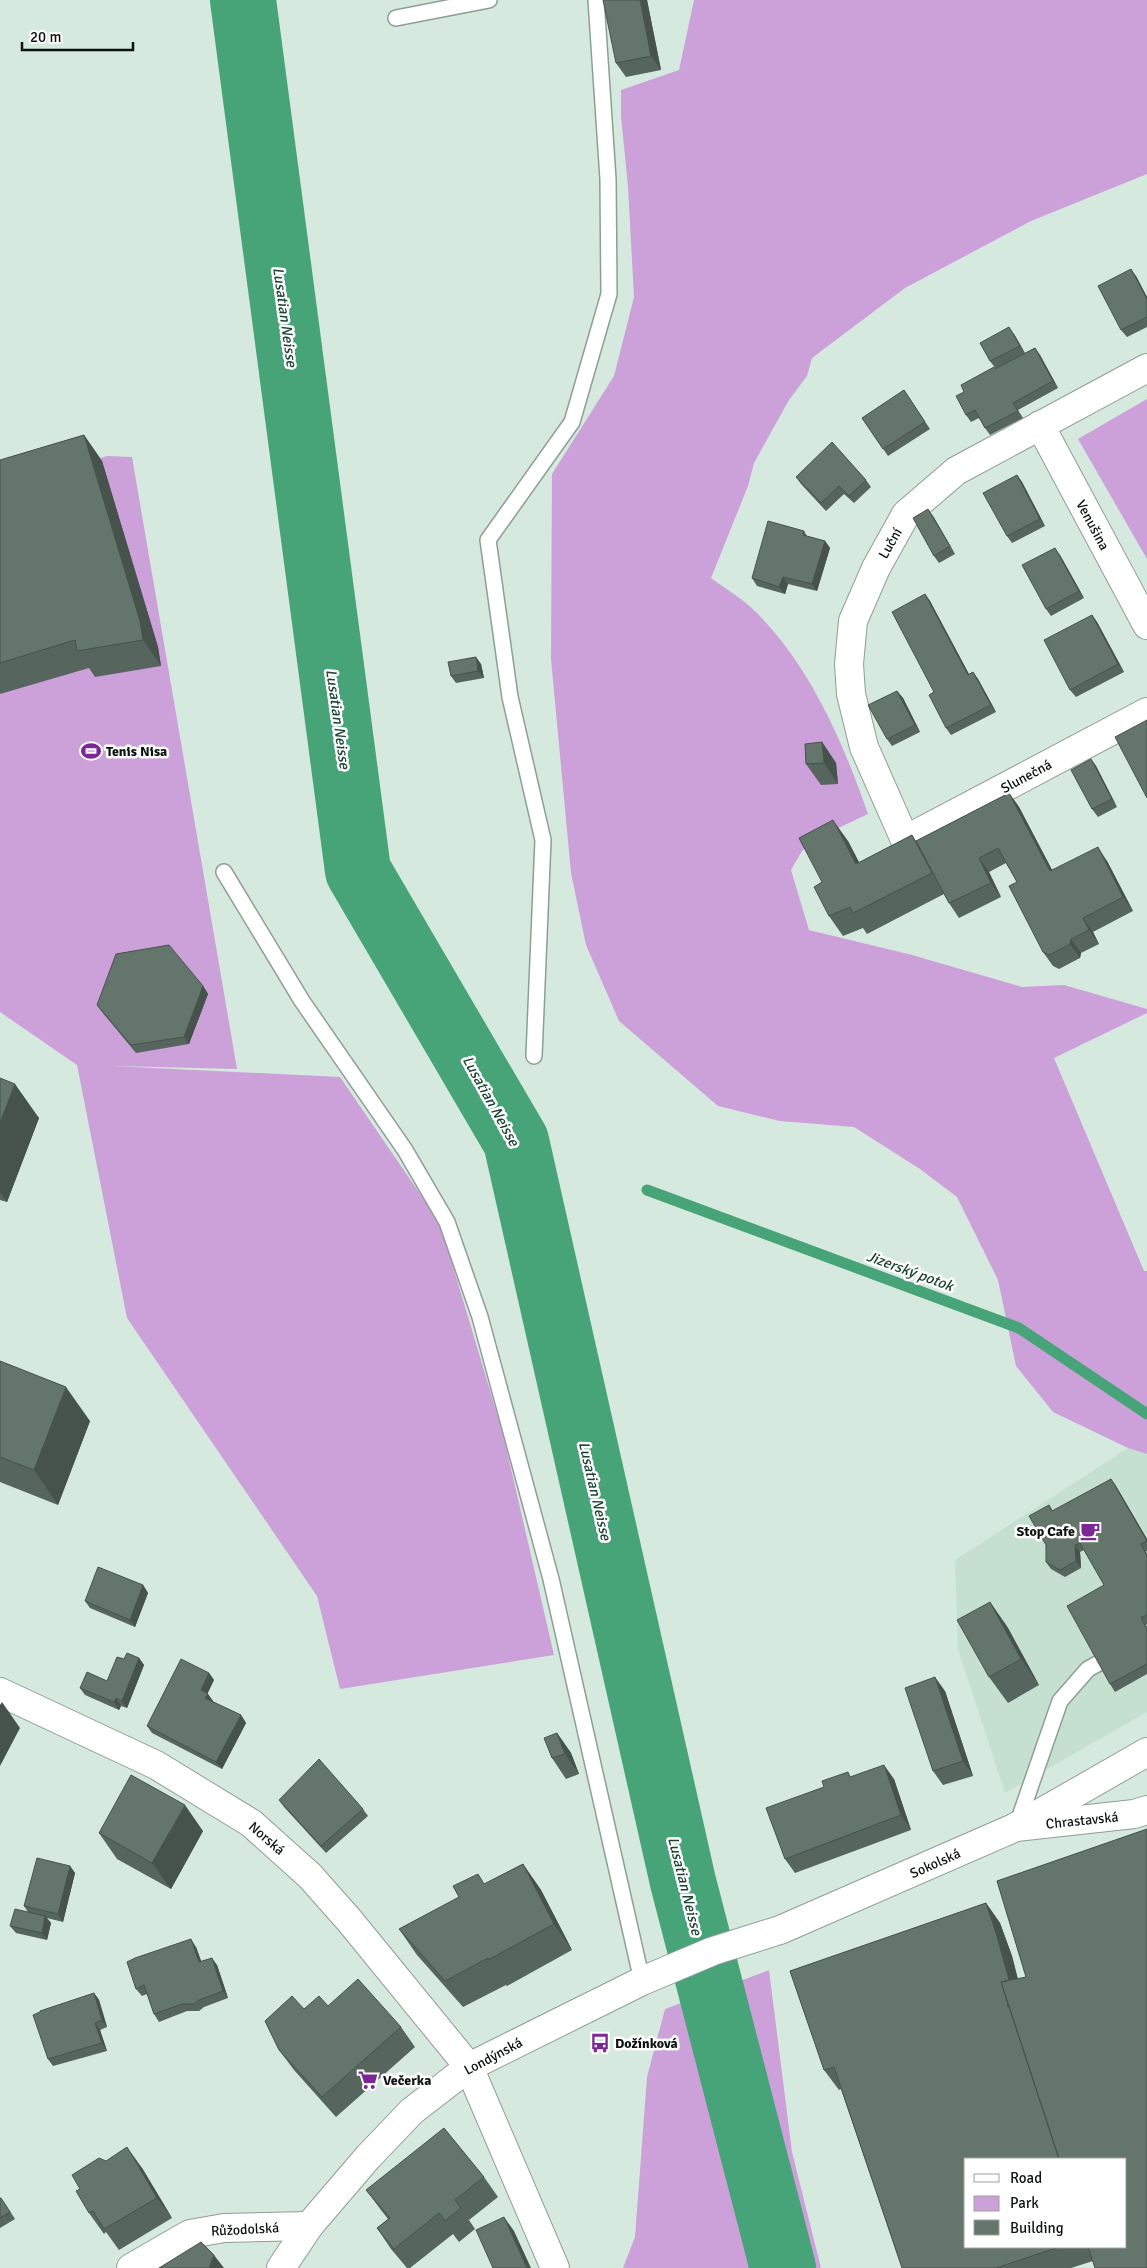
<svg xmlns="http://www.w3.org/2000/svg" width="1147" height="2268" font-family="Signika,sans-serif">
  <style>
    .built { fill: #c5e0d1 }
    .green { fill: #cca1da }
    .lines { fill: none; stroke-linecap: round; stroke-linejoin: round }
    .stream { stroke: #47a378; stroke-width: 11 }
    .river { stroke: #47a378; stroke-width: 66 }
    .lane-casing { stroke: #8d9f95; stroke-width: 18 }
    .street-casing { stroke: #8d9f95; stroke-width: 30 }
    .secondary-casing { stroke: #8d9f95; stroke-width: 30 }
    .lane { stroke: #fff; stroke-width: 15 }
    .street { stroke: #fff; stroke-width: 28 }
    .secondary { stroke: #fff; stroke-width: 28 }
    .wall { fill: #56655d; fill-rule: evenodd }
    .shaded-wall { fill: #46534c }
    .building { fill: #64766c; stroke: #46534c }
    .labels { text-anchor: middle; stroke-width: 5; stroke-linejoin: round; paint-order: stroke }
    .street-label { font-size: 14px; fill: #0d1410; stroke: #fff }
    .poi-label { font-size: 14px; font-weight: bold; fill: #0d1410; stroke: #fff; text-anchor: start }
    .water-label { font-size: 15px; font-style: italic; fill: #1d4431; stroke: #fff }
  </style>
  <rect width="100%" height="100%" fill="#d5e9de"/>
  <path class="built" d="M1128,1448L1147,1454V1712L1005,1793L958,1649L955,1560Z"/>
  <path class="green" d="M694,0H1147V174L1031,221L905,288L812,358L807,376L789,400L754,463L748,486L711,578C726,589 744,600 757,613C811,668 843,742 868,814L813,840L802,851L791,870L809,930L912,955L1022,987L1064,985L1147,1009V1013L1054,1058L1144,1271H1147V1454L1128,1448L1053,1412L1016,1366L998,1280L957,1197L920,1169L854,1127L780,1121L718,1106L619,1021L586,945L571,873L551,659L552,474L614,376L634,297L628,187L621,116V90L679,70Z
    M1147,399V559L1078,439Z
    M107,456L132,457L237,1069L113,1066L340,1077L440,1223L503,1434L554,1655L340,1689L317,1596L127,1318L77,1065L0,1012V489Z
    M769,1970L792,2152L821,2268H623L635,2237L647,2077L665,2009Z"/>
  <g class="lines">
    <path class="stream" d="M647,1190L1019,1328L1147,1414"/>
    <path class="river" d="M243,0L358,871L516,1141L683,1882L783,2268"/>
    <defs>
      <path id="lane" d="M396,18L489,0
        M224,872L302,1001L405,1150L447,1222L480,1317L551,1579L642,1981
        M534,1056L543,840L510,697L488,540L572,422L609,294L608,179L596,0
        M1017,1825L1060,1701L1088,1669L1147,1637"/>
      <path id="street" d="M1147,368L956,471L906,514L876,568L853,621L849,664L851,694L864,747L905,840L1147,712
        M1040,425L1147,625
        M0,1692L156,1765L251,1823L310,1876L349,1920L469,2067L555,2268
        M1016,1827L1134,1814L1147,1810
        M131,2268L190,2234L224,2228L309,2226"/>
      <path id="secondary" d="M281,2268L309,2226L368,2157L412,2111L469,2067L642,1981L713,1951L780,1930L1016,1827L1147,1752"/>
    </defs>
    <use href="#lane" class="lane-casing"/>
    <use href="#street" class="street-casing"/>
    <use href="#secondary" class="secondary-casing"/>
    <use href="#lane" class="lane"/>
    <use href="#street" class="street"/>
    <use href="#secondary" class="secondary"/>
  </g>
  <path class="wall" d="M647,0L661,70L626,77L616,63Z
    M1136,276L1147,297V327L1127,337L1121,330Z
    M1014,334L1025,353L996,369L990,361Z
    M1035,348L1040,355L1058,388L1018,410L1023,418L990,435L985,428L979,418L971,422L966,415L964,392L995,369Z
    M904,390L930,429L888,456L862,418Z
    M84,435L102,461L158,647L161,666L95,677L89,668L0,694V460Z
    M1017,475L1022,482L1045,526L1012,543L1007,536Z
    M796,477L866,480L871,487L854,503L844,494L826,511L801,484Z
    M933,516L955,554L939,563L934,556Z
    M804,531L807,536L825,541L830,548L817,591L788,584L785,594L757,586L752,578Z
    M1060,555L1084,598L1051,616L1046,609Z
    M925,594L930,601L969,674L973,672L978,679L996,712L951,735L946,728L934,692Z
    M1092,615L1097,622L1124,672L1076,697L1070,690Z
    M481,664L484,678L456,683L451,676Z
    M897,691L903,698L920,732L892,746L887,739Z
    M822,742L836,763L838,784L821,785L806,764Z
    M1091,759L1096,766L1117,807L1098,817L1092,809Z
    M1009,793L1019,807L1052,870L1107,861L1133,911L1093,932L1099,944L1081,953L1080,958L1059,969L1053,966L1043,952L1017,882L1006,863L989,872L1001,897L959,918L949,903L944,894L867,934L863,928L843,936L829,916L822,882L848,841L859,863L912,835L916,841Z
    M203,986L208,994L189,1044L136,1053L102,1012L97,1005Z
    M0,1078L39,1118L7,1202L0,1200Z
    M0,1361L90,1421L58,1505L0,1482Z
    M1111,1479L1116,1486L1147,1539V1551H1146L1147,1554V1624L1146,1625L1147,1627V1674L1115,1692L1110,1684L1104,1585L1084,1550L1080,1552L1081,1568L1065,1577L1051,1569L1046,1562L1049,1505L1053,1511Z
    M143,1585L148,1593L135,1627L90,1608L85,1601Z
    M990,1602L1008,1628L1039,1685L1008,1703L989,1677Z
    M139,1658L144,1665L127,1708L121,1706L119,1710L85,1695L80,1688L107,1681Z
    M209,1673L214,1680L207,1693L213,1701V1702L241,1715L246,1723L222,1769L152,1733L147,1726Z
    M945,1691L973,1776L943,1785L933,1771Z
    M557,1733L571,1753L579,1774L566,1779L552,1758Z
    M852,1776L894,1779L911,1830L795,1873L785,1859Z
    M279,1800L363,1809L368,1816L326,1853L284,1807Z
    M1147,1829V2268H1095L1093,2261L1071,2268H902L841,2089L839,2090L824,2070L790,1971L986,1903L1000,1923L1012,1956L1018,1979L1026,1977L997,1881ZM966,2159H1126V2247H966Z
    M203,1831L171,1889L117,1859L99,1833Z
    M523,1864L541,1890L572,1950L507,1986L506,1985L463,2007L417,1955L399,1929Z
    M70,1866L75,1873L63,1922L47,1918L51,1923L47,1940L16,1933L10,1926L28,1912L24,1906Z
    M196,1947L201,1961L217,1965L228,1998L204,2007L199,2011H187L159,2022L154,2014L147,1994L142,1996L136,1989Z
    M94,1993L99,2000L107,2027L100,2030L107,2051L53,2066L48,2059Z
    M328,2006L401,2027L415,2047L336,2117L294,2070L279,2050L304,2009Z
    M106,2161L142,2168L172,2218L119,2250L106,2232L104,2234L89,2213L80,2189Z
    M484,2177L498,2197L469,2220L475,2229L459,2242L453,2234L410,2268H407L391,2249L377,2228L388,2219L381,2210L366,2190Z
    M0,2198L6,2205L15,2219L0,2228Z"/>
  <path class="shaded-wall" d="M640,0H647L661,70L651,56Z
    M1131,269L1136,276L1147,297V299Z
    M1009,327L1014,334L1025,353L1020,346Z
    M1035,348L1040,355L1058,388L1053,381Z
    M84,435L102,461L158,647L161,666L143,640Z
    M1017,475L1022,482L1045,526L1040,519Z
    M928,509L933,516L955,554L950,546Z
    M825,541L830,548L817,591L812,584Z
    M1055,548L1060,555L1084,598L1079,591Z
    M783,577L788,584L785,594L779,587Z
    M925,594L930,601L973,682L968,675Z
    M1092,615L1097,622L1124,672L1118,664Z
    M476,657L481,664L484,678L478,671Z
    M973,672L978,679L996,712L991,705Z
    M897,691L903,698L920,732L915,725Z
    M822,742L836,763L838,784L824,763Z
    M1091,759L1096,766L1117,807L1112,799Z
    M1009,793L1019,807L1060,885L1050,871Z
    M833,820L848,841L871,885L856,864Z
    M1098,847L1107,861L1133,911L1123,897Z
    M979,858L989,872L1001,897L991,883Z
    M1083,918L1093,932L1099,944L1089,930Z
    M1071,939L1081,953L1080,958L1070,944Z
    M203,986L208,994L189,1044L184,1037Z
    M15,1084L39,1118L7,1202L0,1192V1123Z
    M66,1387L90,1421L58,1505L34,1470Z
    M1111,1479L1116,1486L1147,1539V1541Z
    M1075,1545L1080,1552L1081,1568L1076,1561Z
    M143,1585L148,1593L135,1627L130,1620Z
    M990,1602L1008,1628L1039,1685L1021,1659Z
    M139,1658L144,1665L127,1708L122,1701Z
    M209,1673L214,1680L206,1697L201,1690Z
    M935,1677L945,1691L973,1776L963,1761Z
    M208,1694L213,1701L210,1705L205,1698Z
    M116,1698L121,1706L119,1710L114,1702Z
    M2,1702L20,1728L0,1766V1705Z
    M241,1715L246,1723L222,1769L216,1762Z
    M557,1733L571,1753L579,1774L565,1754Z
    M884,1765L894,1779L911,1830L901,1815Z
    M185,1805L203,1831L171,1889L152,1863Z
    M523,1864L541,1890L572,1950L554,1924Z
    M70,1866L75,1873L63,1922L58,1914Z
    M986,1903L1000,1923L1012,1956L1026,2013L1007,2006Z
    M45,1916L51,1923L47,1940L42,1933Z
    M191,1939L196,1947L204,1969L199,1962Z
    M212,1958L217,1965L228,1998L223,1991Z
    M94,1993L99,2000L107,2027L102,2020Z
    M95,2023L100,2030L107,2051L102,2043Z
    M127,2147L142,2168L172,2218L157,2198Z
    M504,2217L514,2231L531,2268H527Z
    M214,2255L224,2268H209Z"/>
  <path class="building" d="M603,0H640L651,56L616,63Z
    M1131,269L1147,299V317L1121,330L1098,286Z
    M1009,327L1020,346L990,361L980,343Z
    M1035,348L1053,381L1013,403L1018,411L985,428L975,410L966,415L956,396L964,392L961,385L994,367L995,369Z
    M904,390L925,422L883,449L862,418Z
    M84,435L140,621L143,640L77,651L75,640L0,663V460Z
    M832,442L866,480L849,496L839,486L821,503L796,477Z
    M1017,475L1040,519L1007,536L983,493Z
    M928,509L950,546L934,556L913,518Z
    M768,521L804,531L803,535L825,541L812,584L783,577L779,587L752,578Z
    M1055,548L1079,591L1046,609L1022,565Z
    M925,594L968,675L973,672L991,705L946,728L929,695L934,692L892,612Z
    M1092,615L1118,664L1070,690L1044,640Z
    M476,657L478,671L451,676L448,662Z
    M897,691L915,725L887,739L868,705Z
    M1147,720V798L1115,737Z
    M822,742L824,763L806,764L805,744Z
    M1091,759L1112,799L1092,809L1071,770Z
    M1009,793L1050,871L1098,847L1123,897L1083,918L1089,930L1071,939L1070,944L1049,955L1043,952L1009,886L1017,882L998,848L979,858L991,883L949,903L916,841Z
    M833,820L856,864L912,835L932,873L853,913L850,907L829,916L814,887L822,882L799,838Z
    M169,945L203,986L184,1037L131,1045L97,1005L116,954Z
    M0,1078L15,1084L0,1123Z
    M0,1361L66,1387L34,1470L0,1457Z
    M1111,1479L1147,1541L1141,1544L1147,1556V1614L1141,1618L1147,1629V1664L1110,1684L1067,1606L1104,1585L1080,1543L1075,1545L1076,1561L1060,1570L1046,1562V1545L1029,1516L1049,1505L1052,1511Z
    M98,1567L143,1585L130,1620L85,1601Z
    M990,1602L1021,1659L989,1677L957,1620Z
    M127,1653L139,1658L122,1701L116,1698L114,1702L80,1688L87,1672L107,1681L117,1657L124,1659Z
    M181,1659L209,1673L201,1690L208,1694L205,1698L241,1715L216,1762L147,1726Z
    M935,1677L963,1761L933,1771L905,1688Z
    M557,1733L565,1754L552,1758L544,1738Z
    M319,1759L363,1809L321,1846L279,1800Z
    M884,1765L901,1815L785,1859L766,1808L824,1787L822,1781L848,1772L850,1777Z
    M131,1775L185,1805L152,1863L99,1833Z
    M1147,1829V2268H1095L1088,2247H1126V2159H1059L1001,1982L1026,1977L997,1881Z
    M37,1858L70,1866L58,1914L24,1906Z
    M523,1864L554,1924L488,1960V1958L445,1981L399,1929L459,1897L453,1886L478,1874L484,1884Z
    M986,1903L997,1936L1009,1980L1001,1982L1008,2004L1007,2006H1009L1059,2159H966V2247H1059L996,2268H902L834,2067L824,2070L790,1971Z
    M15,1909L45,1916L42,1933L10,1926Z
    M191,1939L199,1962L212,1958L223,1991L199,2000L194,2004H182L154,2014L144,1985L136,1989L127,1962L135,1958Z
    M358,1979L401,2027L322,2097L279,2050L265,2021L292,1996L304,2009L319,1996L328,2006Z
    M94,1993L102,2020L95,2023L102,2043L48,2059L33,2015L40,2012V2011Z
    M444,2128L484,2177L455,2200L461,2208L445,2221L439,2213L394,2249L377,2228L390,2218L366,2190Z
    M127,2147L157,2198L104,2229L93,2211L89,2213L76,2191L80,2189L72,2175L99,2158L106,2161Z
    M0,2198H1L10,2212L0,2218Z
    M504,2217L527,2268H493L476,2230Z
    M201,2242L214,2255L209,2268H159Z"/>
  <defs>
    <symbol id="stadium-bare" viewBox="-9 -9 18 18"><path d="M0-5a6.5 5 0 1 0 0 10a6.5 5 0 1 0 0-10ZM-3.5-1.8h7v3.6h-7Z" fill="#7d2796" stroke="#fff" stroke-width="2.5" paint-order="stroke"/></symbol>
    <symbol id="cafe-bare" viewBox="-9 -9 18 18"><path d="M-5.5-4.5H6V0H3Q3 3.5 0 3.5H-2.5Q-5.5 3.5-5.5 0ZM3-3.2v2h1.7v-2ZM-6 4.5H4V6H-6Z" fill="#7d2796" stroke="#fff" stroke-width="2.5" paint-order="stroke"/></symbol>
    <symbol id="bus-bare" viewBox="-9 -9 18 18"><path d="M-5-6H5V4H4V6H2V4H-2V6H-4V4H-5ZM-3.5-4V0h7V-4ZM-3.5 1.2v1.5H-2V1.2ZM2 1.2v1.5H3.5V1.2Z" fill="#7d2796" stroke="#fff" stroke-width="2.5" paint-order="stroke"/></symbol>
    <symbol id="supermarket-bare" viewBox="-9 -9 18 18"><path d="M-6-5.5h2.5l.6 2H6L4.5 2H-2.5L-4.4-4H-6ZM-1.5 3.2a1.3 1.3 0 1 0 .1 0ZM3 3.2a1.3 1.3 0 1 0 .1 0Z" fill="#7d2796" stroke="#fff" stroke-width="2.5" paint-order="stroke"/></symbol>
  </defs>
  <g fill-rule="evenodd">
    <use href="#stadium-bare" x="77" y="737" width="28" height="28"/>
    <use href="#cafe-bare" x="1076" y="1517" width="28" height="28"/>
    <use href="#bus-bare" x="586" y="2029" width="28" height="28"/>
    <use href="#supermarket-bare" x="354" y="2066" width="28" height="28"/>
  </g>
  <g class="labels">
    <g class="street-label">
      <text transform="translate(1093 525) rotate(62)" y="5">Venušina</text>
      <text transform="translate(890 543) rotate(-60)" y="5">Luční</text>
      <text transform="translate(1026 776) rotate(-28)" y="5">Slunečná</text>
      <text transform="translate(1082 1820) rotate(-6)" y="5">Chrastavská</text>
      <text transform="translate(267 1838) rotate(41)" y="5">Norská</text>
      <text transform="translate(935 1863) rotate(-24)" y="5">Sokolská</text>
      <text transform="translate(493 2056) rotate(-28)" y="5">Londýnská</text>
      <text transform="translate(245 2229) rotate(-3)" y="5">Růžodolská</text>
    </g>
    <g class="poi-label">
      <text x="106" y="756">Tenis Nisa</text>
      <text x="1075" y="1536" text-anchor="end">Stop Cafe</text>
      <text x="615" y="2048">Dožínková</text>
      <text x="383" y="2085">Večerka</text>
    </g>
    <g class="water-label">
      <text transform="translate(285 317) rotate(82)" y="5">Lusatian Neisse</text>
      <text transform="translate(338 719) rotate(82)" y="5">Lusatian Neisse</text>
      <text transform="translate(491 1101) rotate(61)" y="5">Lusatian Neisse</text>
      <text transform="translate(910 1271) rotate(20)" y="5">Jizerský potok</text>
      <text transform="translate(595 1491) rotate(77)" y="5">Lusatian Neisse</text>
      <text transform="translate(685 1886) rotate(76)" y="5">Lusatian Neisse</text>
    </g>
  </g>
  <rect x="964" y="2158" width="162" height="90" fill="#ffffff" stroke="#9ea19f"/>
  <rect x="974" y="2174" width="25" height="8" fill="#ffffff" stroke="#9ea19f"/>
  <text x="1010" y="2183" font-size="15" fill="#0d1410">Road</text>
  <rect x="974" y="2196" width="25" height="15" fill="#cca1da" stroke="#9ea19f"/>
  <text x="1010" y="2208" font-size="15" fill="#0d1410">Park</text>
  <rect x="974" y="2220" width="25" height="15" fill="#64766c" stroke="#9ea19f"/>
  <text x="1010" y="2233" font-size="15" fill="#0d1410">Building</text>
  <path d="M22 42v8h111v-8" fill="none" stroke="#0d1410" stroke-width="2.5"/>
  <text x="30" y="42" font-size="15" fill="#0d1410" stroke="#ffffff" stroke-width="4" paint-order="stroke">20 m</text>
</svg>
